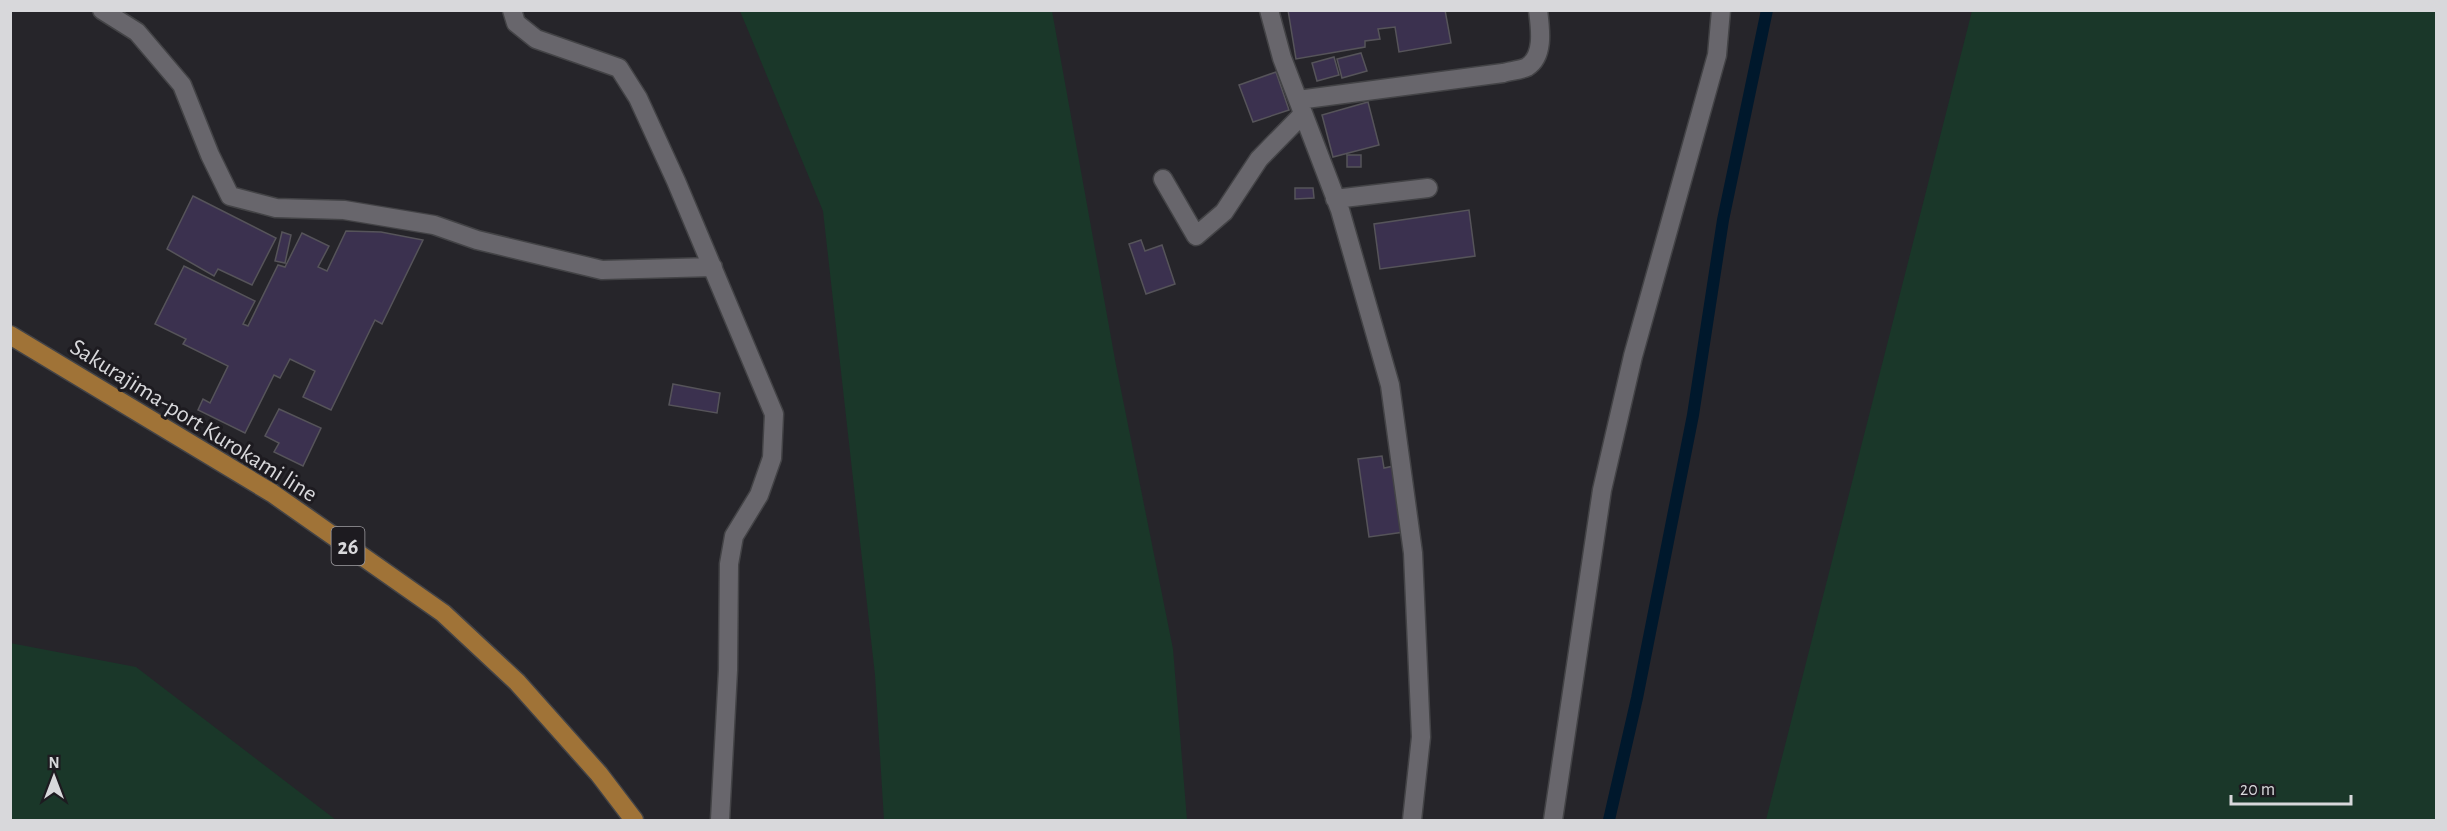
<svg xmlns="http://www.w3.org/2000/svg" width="2447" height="831" font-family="'Alegreya Sans',sans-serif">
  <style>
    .green { fill: #1a3729 }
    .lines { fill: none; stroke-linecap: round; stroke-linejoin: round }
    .stream { stroke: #00182c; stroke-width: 12 }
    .building { fill: #3b314f; stroke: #56545a; stroke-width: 1.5 }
    .street-casing { stroke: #434346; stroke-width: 21 }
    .primary-casing { stroke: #434346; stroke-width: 21 }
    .street { stroke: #68666c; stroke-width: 18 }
    .primary { stroke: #a07337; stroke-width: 18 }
    .labels { text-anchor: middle; stroke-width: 6; stroke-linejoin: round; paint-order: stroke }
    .shield { fill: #1d1b20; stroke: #a09fa3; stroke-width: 1.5 }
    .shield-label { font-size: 22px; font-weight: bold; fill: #d8d8db }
    .street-label { font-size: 24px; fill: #d8d8db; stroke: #1d1b20 }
  </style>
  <rect width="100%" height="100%" fill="#26252a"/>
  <path class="green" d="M740,11H1052L1116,365L1173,649L1187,820H884L875,675L823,211Z
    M1972,11H2436V820H1766Z
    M10,643L136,667L336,820H11Z"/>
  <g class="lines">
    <path class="stream" d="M1609,820L1637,698L1693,415L1723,220L1767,10"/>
  </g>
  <path class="building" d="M1288,10H1445L1451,43L1399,52L1395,27L1378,29L1380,39L1365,41V47L1296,59Z
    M1361,53L1367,71L1342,78L1337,59Z
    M1334,57L1339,75L1317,81L1312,63Z
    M1276,72L1289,110L1253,122L1239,85Z
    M1368,102L1379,145L1333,157L1322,115Z
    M1347,155H1361V167H1347Z
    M1295,188H1313L1314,198L1295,199Z
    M193,196L276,238L252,285L218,269L214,276L167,249Z
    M1469,210L1475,256L1380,269L1374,224Z
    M346,231L381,232L423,240L382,324L375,320L331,410L303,397L315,371L290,359L280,378L274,375L245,433L198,410L203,399L210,403L228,366L183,344L186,339L155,324L184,266L255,301L243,324L248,326L278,265L285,267L302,233L329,246L318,267L327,271Z
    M282,232L291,235L285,263L275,261Z
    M1141,240L1145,251L1162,245L1175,284L1146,294L1129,244Z
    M673,384L720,393L717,413L669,405Z
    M279,409L321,428L303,466L274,452L279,443L265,436Z
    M1382,456L1384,468L1394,466L1404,532L1369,537L1358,459Z"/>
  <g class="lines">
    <defs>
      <path id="street" d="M102,10L137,32L182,85L210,155L230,196L276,208L344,210L434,225L477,240L602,270L713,267
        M512,10L516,23L536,39L619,68L638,98L676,181L774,414L772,458L759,495L734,536L729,564L728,670L720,820
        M1269,10L1282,58L1340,210L1390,385L1413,553L1421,737L1412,820
        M1298,100L1503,73C1510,71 1521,70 1527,67C1545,56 1540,27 1538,10
        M1163,179L1196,236L1224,212L1259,159L1303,114
        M1335,199L1428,188
        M1553,820L1602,490L1633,356L1717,55L1721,10"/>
      <path id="primary" d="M10,335L272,493L443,613L517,682L599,774L634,820"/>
    </defs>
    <use href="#street" class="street-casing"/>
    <use href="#primary" class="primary-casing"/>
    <use href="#street" class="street"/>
    <use href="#primary" class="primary"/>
  </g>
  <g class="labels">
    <rect class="shield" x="331.5" y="527" width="33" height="38" rx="4.5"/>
    <g class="shield-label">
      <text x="348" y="554">26</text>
    </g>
    <g class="street-label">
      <text transform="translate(194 420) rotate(32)" y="8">Sakurajima-port Kurokami line</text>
    </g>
  </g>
  <rect width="2447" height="831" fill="none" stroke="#d8d8db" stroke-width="24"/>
  <g transform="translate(54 777)" stroke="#1d1b20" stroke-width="4.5" paint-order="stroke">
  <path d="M0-4.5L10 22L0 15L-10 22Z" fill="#d8d8db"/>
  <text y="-9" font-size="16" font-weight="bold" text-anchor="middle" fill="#d8d8db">N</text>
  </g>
  <path d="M2231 795v9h120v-9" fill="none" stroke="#d8d8db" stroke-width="3"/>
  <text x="2240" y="795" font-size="18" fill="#d8d8db" stroke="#1d1b20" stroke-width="4.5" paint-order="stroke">20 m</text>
</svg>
